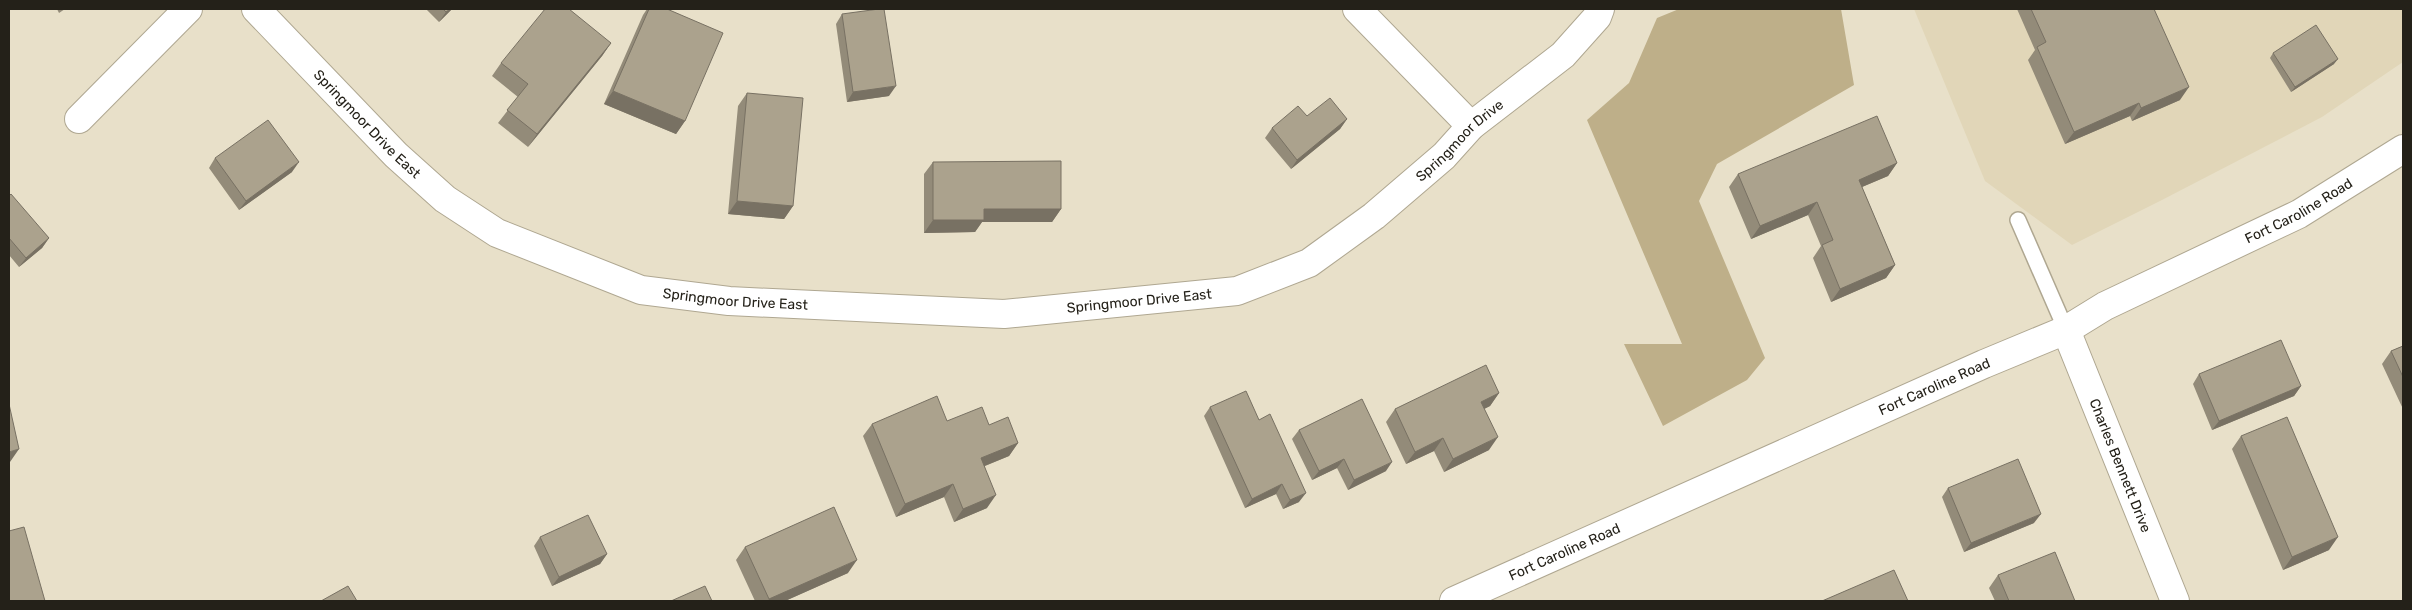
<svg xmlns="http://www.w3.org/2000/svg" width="2412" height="610" font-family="Rubik,sans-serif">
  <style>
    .built { fill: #e1d6b8 }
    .green { fill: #beaf89 }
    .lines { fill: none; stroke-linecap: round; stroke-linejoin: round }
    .service-casing { stroke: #afa791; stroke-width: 18 }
    .minor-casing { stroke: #afa791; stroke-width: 30 }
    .tertiary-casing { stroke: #afa791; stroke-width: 30 }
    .service { stroke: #fff; stroke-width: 15 }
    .minor { stroke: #fff; stroke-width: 28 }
    .tertiary { stroke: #fff; stroke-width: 28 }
    .wall { fill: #938b79 }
    .shaded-wall { fill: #787163 }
    .building { fill: #aba28d; stroke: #787163 }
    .labels { text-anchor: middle; stroke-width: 4; stroke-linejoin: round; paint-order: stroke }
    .street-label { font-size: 14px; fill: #242119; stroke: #fff }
  </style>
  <rect width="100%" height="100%" fill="#e8e0c9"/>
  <path class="built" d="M1914,9H2403V62L2322,117L2160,201L2072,245L1985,181Z"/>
  <path class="green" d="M1679,9H1841L1854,85L1717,164L1699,201L1765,358L1747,380L1663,426L1624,344H1682L1587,120L1629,83L1657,18Z"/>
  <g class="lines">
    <defs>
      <path id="service" d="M2018,220L2066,330"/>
      <g id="minor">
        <path id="s1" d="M256,9L396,155L445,199L497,233L641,290L729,301L1004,314L1237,291L1309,263L1374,216L1444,156L1471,126L1563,55L1597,17L1600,9"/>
        <path d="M1357,9L1471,126"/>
        <path d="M79,119L188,9"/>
        <path id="s2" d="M2066,330L2175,601"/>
      </g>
      <g id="tertiary">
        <path id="s3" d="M1454,601L1984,364L2066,330L2105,306L2299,214L2403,149"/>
      </g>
    </defs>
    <use href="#service" class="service-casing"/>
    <use href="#minor" class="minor-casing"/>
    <use href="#tertiary" class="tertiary-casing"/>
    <use href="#service" class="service"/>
    <use href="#minor" class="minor"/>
    <use href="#tertiary" class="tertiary"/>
  </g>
  <path class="wall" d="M57,9H65L59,13Z
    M426,9H452L439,22Z
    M647,9H667L685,121L676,134L604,104L643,15Z
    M2017,9H2154L2180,100L2132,121L2130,116L2065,144L2028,60L2035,50Z
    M842,14L889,96L847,102L836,24Z
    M611,43L602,56L528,147L498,123L518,97L492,76L501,63Z
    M2273,53L2334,64L2291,92L2270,58Z
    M747,93L793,206L784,219L728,214L738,106Z
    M1307,116L1347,119L1340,129L1291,169L1265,138L1272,128Z
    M215,158L292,172L239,210L209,168Z
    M933,162L1061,209L1052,222H982L975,232L924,233V174Z
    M1897,163L1888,176L1862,187L1895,265L1886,278L1831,302L1813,258L1821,246L1808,215L1751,239L1729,187L1738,174Z
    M9,196L49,238L42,248L19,267L9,255Z
    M2403,346V409L2382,364L2391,351Z
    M2199,374L2301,386L2294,396L2212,430L2193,384Z
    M1499,393L1490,406L1484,409L1489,450L1444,472L1434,451L1406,464L1386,422L1395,409Z
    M1210,407L1259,420L1299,502L1283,509L1276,494L1245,508L1204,416Z
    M947,421L989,425L1018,443L1009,456L985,466L987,508L954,522L944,497L896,517L863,436L872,424Z
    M1299,430L1386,471L1348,490L1337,468L1312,480L1292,439Z
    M2241,436L2329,550L2283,570L2232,449Z
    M1948,488L2034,523L1964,552L1942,497Z
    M540,537L607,554L600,564L552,586L534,546Z
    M745,547L848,573L785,601H755L736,560Z
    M1998,575L2075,601H1995L1989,588Z"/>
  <path class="shaded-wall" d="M450,9H452L439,22L446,12Z
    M611,43L602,56L528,147L537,134Z
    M2338,59L2334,64L2291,92L2295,87Z
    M896,86L889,96L847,102L853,92Z
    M2189,87L2180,100L2132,121L2141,108Z
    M613,91L685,121L676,134L604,104Z
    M2139,103L2130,116L2065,144L2074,132Z
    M1347,119L1340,129L1291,169L1297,160Z
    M299,162L292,172L239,210L246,201Z
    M1897,163L1888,176L1850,192L1859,180Z
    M737,201L793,206L784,219L728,214Z
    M1817,202L1808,215L1751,239L1760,226Z
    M984,209H1061L1052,222H982L975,232L924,233L933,220Z
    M49,238L42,248L19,267L26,258Z
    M1895,265L1886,278L1831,302L1840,289Z
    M2301,386L2294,396L2212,430L2219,421Z
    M1499,393L1490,406L1472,415L1481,402Z
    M1498,437L1489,450L1444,472L1453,459Z
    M1443,438L1434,451L1406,464L1415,452Z
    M1018,443L1009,456L972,471L981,458Z
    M19,449L10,462H9V452Z
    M1344,459L1337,468L1312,480L1319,471Z
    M1392,462L1386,471L1348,490L1354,480Z
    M953,484L944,497L896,517L905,504Z
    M1282,484L1276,494L1245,508L1252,499Z
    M1306,493L1299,502L1283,509L1290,500Z
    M996,495L987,508L954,522L963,509Z
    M2041,514L2034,523L1964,552L1971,543Z
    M2338,537L2329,550L2283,570L2292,557Z
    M607,554L600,564L552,586L559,577Z
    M857,560L848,573L785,601H768L769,599Z"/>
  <path class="building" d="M443,9H450L446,12Z
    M545,9H569L611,43L537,134L507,110L528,84L501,63Z
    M649,9H667L723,33L685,121L613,91Z
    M879,9H884L896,86L853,92L842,14Z
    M2031,9H2154L2189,87L2141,108L2139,103L2074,132L2037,47L2046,42Z
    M2316,25L2338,59L2295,87L2273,53Z
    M747,93L803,98L793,206L737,201Z
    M1330,98L1347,119L1297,160L1272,128L1298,106L1307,116Z
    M1877,116L1897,163L1859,180L1895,265L1840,289L1822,245L1833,240L1817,202L1760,226L1738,174Z
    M268,120L299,162L246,201L215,158Z
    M1061,161V209H984V220H933V162Z
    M11,194L49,238L26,258L9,238V196Z
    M2281,340L2301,386L2219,421L2199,374Z
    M2403,346V377L2391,351Z
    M1486,365L1499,393L1481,402L1498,437L1453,459L1443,438L1415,452L1395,409Z
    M1246,391L1259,420L1270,414L1306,493L1290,500L1282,484L1252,499L1210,407Z
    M937,396L947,421L982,407L989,425L1008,417L1018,443L981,458L996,495L963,509L953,484L905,504L872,424Z
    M1362,399L1392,462L1354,480L1344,459L1319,471L1299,430Z
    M9,404L19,449L9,452Z
    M2287,417L2338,537L2292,557L2241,436Z
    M2018,459L2041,514L1971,543L1948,488Z
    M834,507L857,560L769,599L745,547Z
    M588,515L607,554L559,577L540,537Z
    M24,527L45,601H9V531Z
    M2055,552L2075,601H2009L1998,575Z
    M1894,570L1908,601H1822Z
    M348,586L357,601H321Z
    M705,586L712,601H671Z"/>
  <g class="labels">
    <g class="street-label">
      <text dy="5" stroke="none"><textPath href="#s1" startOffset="160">Springmoor Drive East</textPath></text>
      <text dy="5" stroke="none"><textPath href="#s1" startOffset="1355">Springmoor Drive</textPath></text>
      <text dy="5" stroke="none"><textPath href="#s3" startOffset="931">Fort Caroline Road</textPath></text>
      <text dy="5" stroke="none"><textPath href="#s1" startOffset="580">Springmoor Drive East</textPath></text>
      <text dy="5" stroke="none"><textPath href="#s1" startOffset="985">Springmoor Drive East</textPath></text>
      <text dy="5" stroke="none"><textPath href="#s3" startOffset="526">Fort Caroline Road</textPath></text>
      <text dy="5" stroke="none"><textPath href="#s2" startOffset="146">Charles Bennett Drive</textPath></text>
      <text dy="5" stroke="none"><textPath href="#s3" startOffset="121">Fort Caroline Road</textPath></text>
    </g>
  </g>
  <rect width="2412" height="610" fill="none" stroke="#242119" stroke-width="20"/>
</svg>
